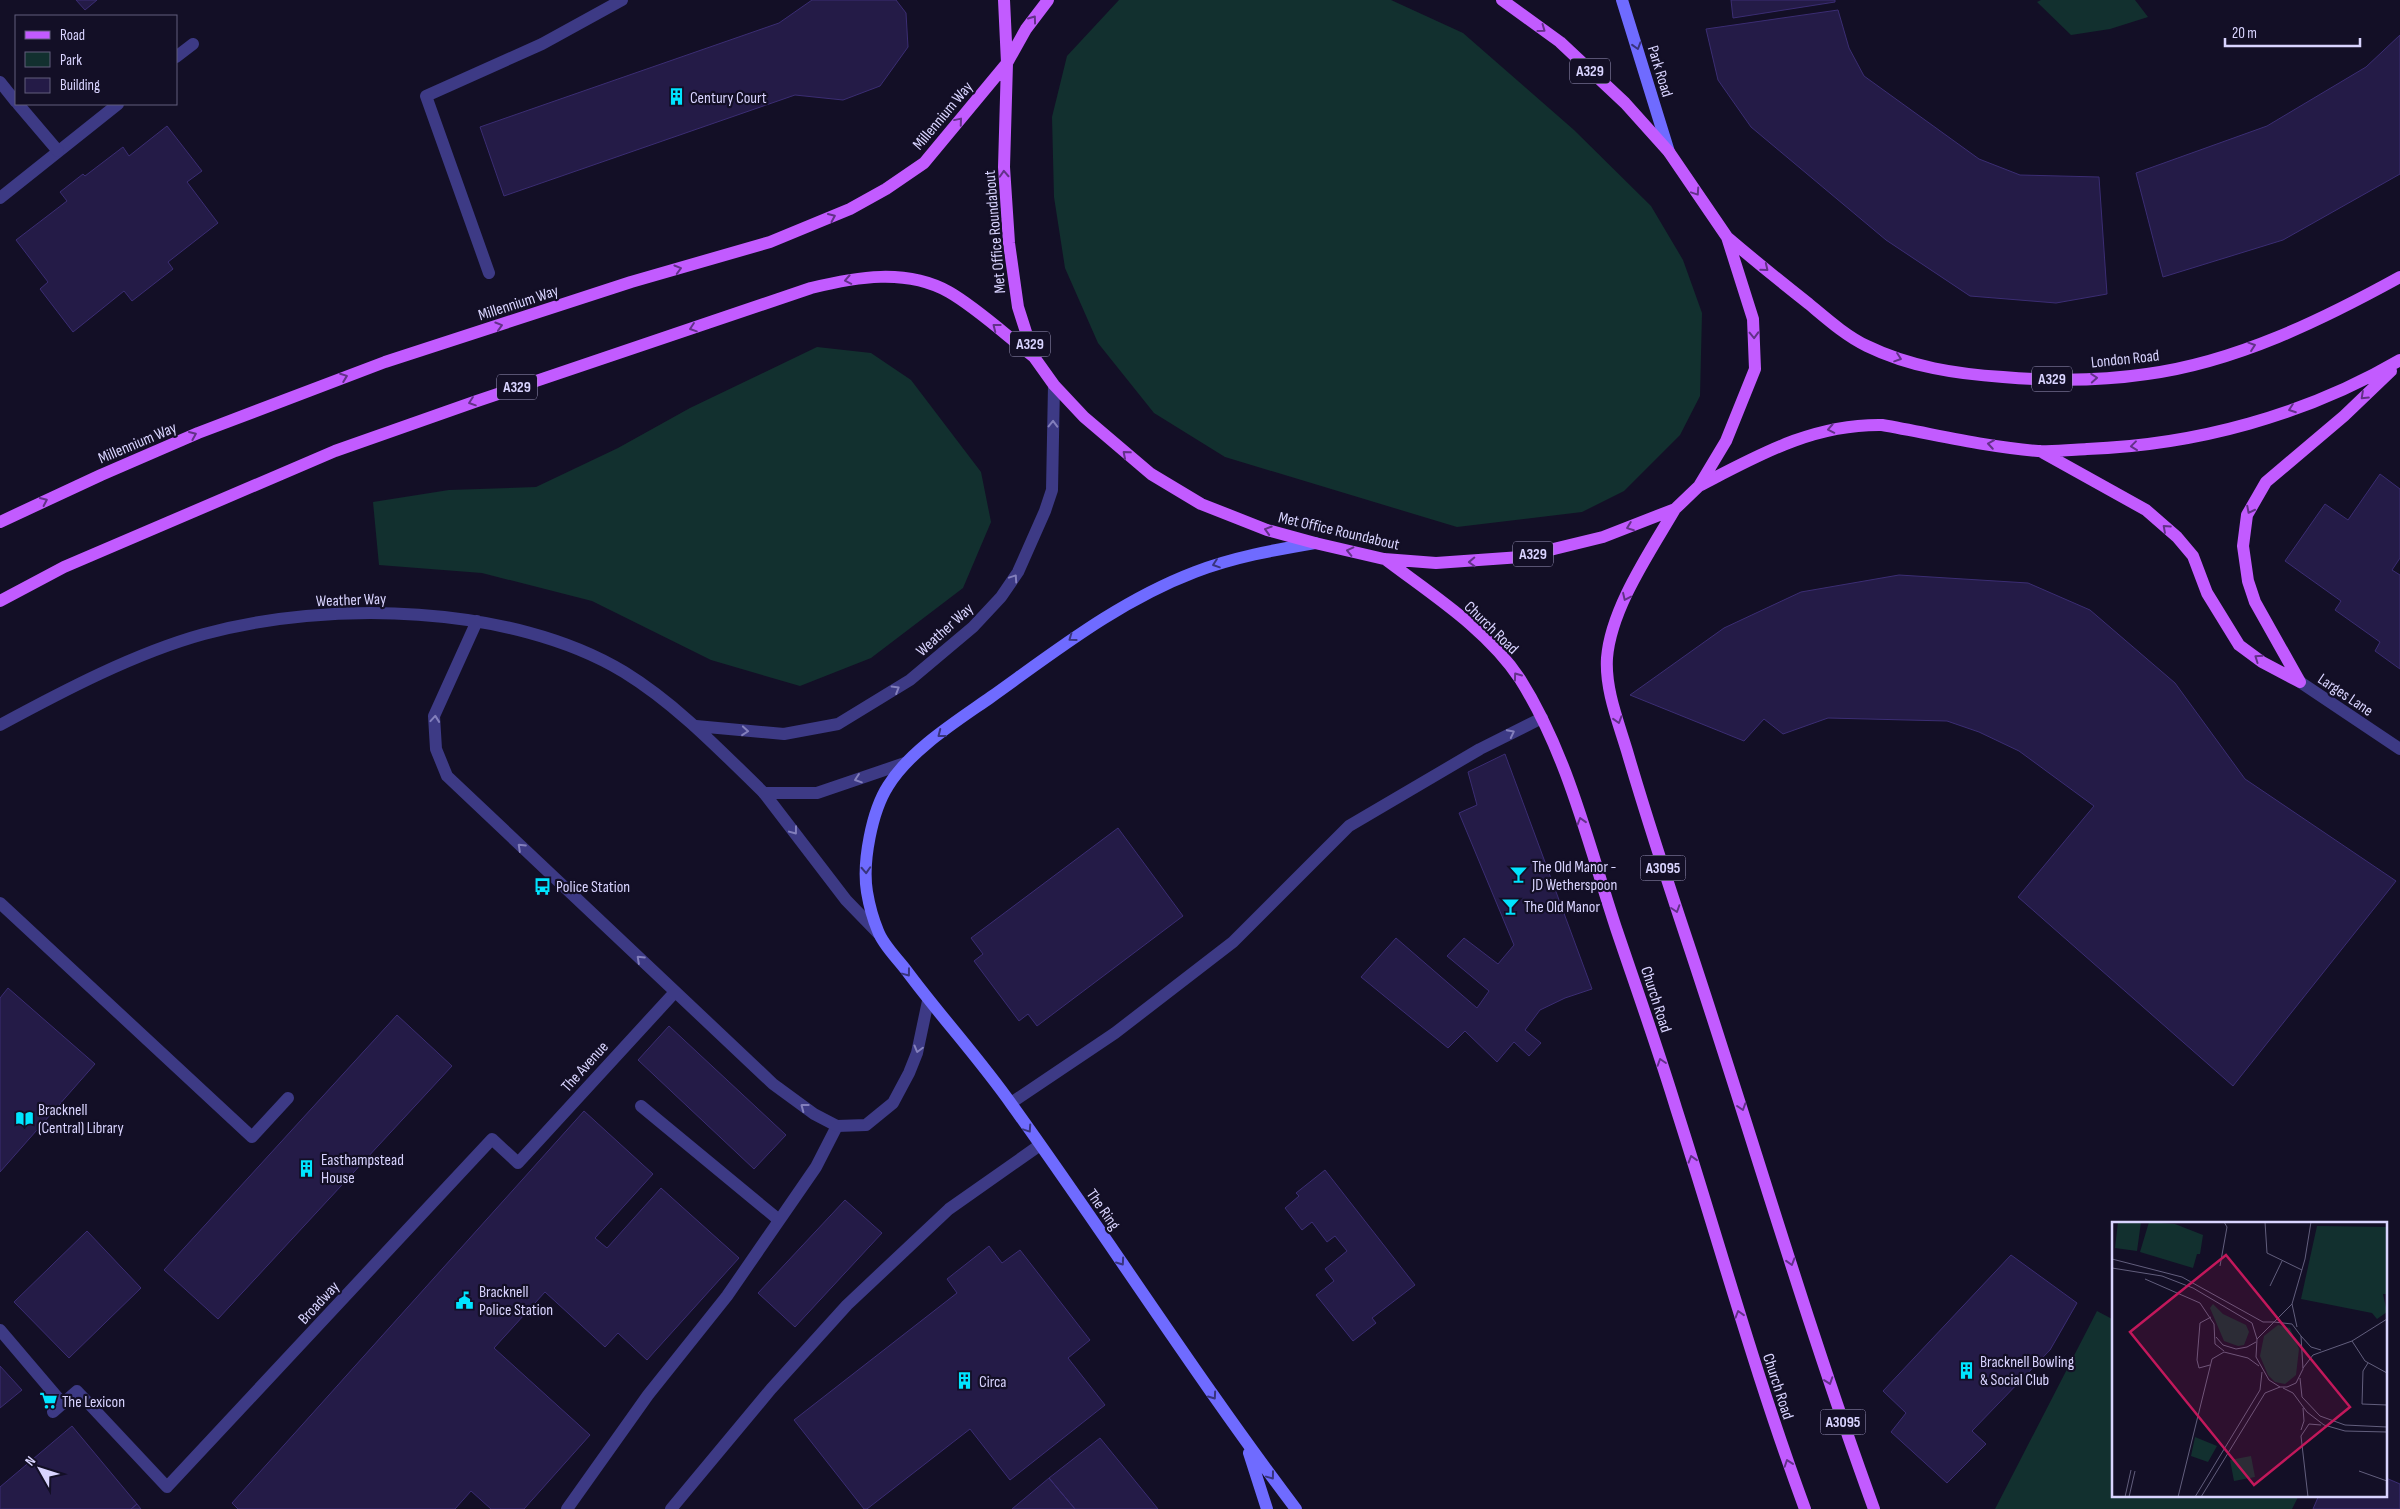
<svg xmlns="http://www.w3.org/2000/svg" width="2400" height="1509" font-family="'Sofia Sans Condensed',sans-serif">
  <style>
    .green { fill: #12302f }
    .building { fill: #241b47; stroke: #3b2d73 }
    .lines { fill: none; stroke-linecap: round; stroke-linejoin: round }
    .lane { stroke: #3d3a85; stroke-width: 12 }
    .street { stroke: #3d3a85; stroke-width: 12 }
    .secondary { stroke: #6f6bff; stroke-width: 12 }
    .primary { stroke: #c25bff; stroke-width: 12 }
    .oneway { stroke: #623188 }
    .oneway2 { stroke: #38347d }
    .oneway3 { stroke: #837fbc }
    .labels { text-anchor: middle; stroke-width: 4.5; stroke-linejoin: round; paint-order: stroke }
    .shield { fill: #130f26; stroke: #9e99be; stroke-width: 1 }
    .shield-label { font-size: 15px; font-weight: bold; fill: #d9d4ff }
    .street-label { font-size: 16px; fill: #d9d4ff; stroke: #130f26 }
    .poi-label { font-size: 16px; fill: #d9d4ff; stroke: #130f26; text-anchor: start }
    .inset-road { fill: none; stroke: #625e7d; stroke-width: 1 }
    .view { fill: #c2185b; fill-opacity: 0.15; stroke: #c2185b; stroke-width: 2.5 }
    .inset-edge { fill: none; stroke: #d9d4ff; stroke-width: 2.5 }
  </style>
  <rect width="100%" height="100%" fill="#130f26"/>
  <path class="green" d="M1119,0H1391L1463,33L1574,130L1651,206L1683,260L1702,313L1700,396L1680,435L1624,491L1582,512L1457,527L1225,457L1154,413L1098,343L1065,268L1054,197L1052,117L1067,56Z
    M2041,0H2135L2148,17L2110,29L2071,35L2037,2Z
    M817,347L871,353L911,380L981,472L991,522L963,588L871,658L800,686L711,660L592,601L482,573L379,565L373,502L449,490L536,487L618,448L690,408Z
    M2097,1311L2114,1320V1495H2299L2292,1509H1995Z"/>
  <path class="building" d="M76,0H97L85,10Z
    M812,0H896L906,13L908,47L880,86L843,100L795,95L504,196L480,127L779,23Z
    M1731,0H1835V2L1733,18Z
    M1838,10L1849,48L1864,76L1979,159L2020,175L2099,177L2107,294L2056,303L1970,296L1886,240L1751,127L1718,80L1706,29Z
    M2400,35V174L2283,240L2163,277L2136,173L2267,126L2366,67Z
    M167,126L202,171L187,182L218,223L168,262L173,269L132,301L124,291L73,332L40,289L48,282L16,240L67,201L60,192L83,174L85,176L123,147L129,156Z
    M2380,474L2400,489V558L2392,570L2400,575V669L2375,651L2380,642L2335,610L2341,601L2285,561L2325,504L2348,520Z
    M1899,575L2028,583L2090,610L2175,683L2245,779L2396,881L2233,1086L2018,897L2094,806L2019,751L1979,732L1947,721L1828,718L1783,734L1764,719L1744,741L1630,695L1724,628L1801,592Z
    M1505,754L1592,989L1565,998L1540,1010L1525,1030L1541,1043L1529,1056L1514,1042L1497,1062L1465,1031L1448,1048L1361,977L1396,938L1477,1008L1489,991L1447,956L1464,938L1498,964L1514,945L1459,813L1477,805L1468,772Z
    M1118,828L1183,916L1037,1026L1028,1014L1019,1021L974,961L983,954L971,938Z
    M8,988L95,1064L0,1172V998Z
    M397,1015L452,1066L218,1319L164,1270Z
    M669,1026L786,1135L754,1169L638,1060Z
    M584,1111L653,1174L595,1238L607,1248L661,1188L739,1258L647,1360L618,1333L605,1347L545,1292L494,1348L590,1435L524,1509H491L471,1491L455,1509H238L232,1503Z
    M1325,1170L1415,1285L1372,1318L1376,1323L1353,1341L1316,1295L1334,1281L1325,1269L1347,1251L1335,1236L1327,1242L1312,1222L1302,1230L1285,1208L1299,1196L1296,1193Z
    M845,1200L882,1233L795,1327L758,1293Z
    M87,1231L141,1288L69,1358L14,1302Z
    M989,1246L1002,1263L1020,1250L1090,1340L1068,1358L1105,1405L1010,1480L970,1429L867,1509H864L794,1420L957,1293L947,1279Z
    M2011,1255L2077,1303L2050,1350L1972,1431L1986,1444L1947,1483L1891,1432L1906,1413L1883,1391Z
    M0,1366L22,1390L0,1408Z
    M72,1426L137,1504L131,1509H0V1487Z
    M1100,1438L1158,1509H1075L1049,1478Z
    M1049,1478L1075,1509H1012Z
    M2386,1478L2400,1484V1509H2313L2319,1495H2386Z
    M137,1504L141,1509H131Z"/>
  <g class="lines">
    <path class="lane" d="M176,57L193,44
      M0,198L118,104
      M489,273L426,96L542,44L622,0
      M764,793L846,900L878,933
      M0,903L252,1137L288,1098
      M1011,1103L1115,1033L1233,942L1349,826L1480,749L1542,718
      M641,1106L779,1220
      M567,1509L648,1395L727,1296L816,1167L837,1126
      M671,1509L771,1389L847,1305L949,1209L1040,1145"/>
    <path class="street" d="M0,82L16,102
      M18,104L58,151
      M477,621L434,716L436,749L447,776L773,1084L814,1114L837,1126L866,1125L893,1103L909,1073L917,1053L928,1001
      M2300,682L2400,749
      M0,725C63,691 135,653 204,634C328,600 512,604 624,672C676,704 720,750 764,793H817L905,763
      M696,726L784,734L838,724L910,680L973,627L1001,597L1018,572L1045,511L1052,490L1054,385
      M0,1330L63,1404
      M53,1412L77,1391L167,1487L492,1139L518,1163L675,992"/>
    <path class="secondary" d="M1622,0L1669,152
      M1249,1453L1267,1509
      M1296,1509C1196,1377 1108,1238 1012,1105C979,1058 940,1016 906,970C897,958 883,945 878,931C873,919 869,904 867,892C862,862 872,811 888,786C910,750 957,721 991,697C1057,650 1119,601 1195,572C1234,557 1274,550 1315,543"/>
    <path class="primary" d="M1048,0L1026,29L1007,63L1004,167L1009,243L1018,307L1034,357L1054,385L1084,417L1151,474L1201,504L1267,530L1315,543L1384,559L1436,563L1521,557L1603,537L1675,509L1699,486L1726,441L1755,369L1753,319L1727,237L1669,152L1625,103L1560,42L1502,0
      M1727,237C1754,260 1781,282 1809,304C1827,319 1846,336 1867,346C1910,367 1957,374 2003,377C2050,381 2100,381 2147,374C2236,362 2322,320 2400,277
      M2040,451L2146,510L2177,537L2193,556L2207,593L2239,645L2262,662L2300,682
      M1699,486C1759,455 1812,424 1882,425C1934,434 1986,447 2038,451C2054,452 2071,450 2087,449C2196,445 2306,415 2400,360
      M1675,509C1650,552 1611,608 1607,658C1605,689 1618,721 1627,751C1646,816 1667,880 1688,943C1751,1132 1806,1323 1874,1509
      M0,522L101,475L198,433L385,362L631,282L770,242L850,209L886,189L924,163L1007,63L1004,0
      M1385,559C1431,594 1487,629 1520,679C1568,755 1589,847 1617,931C1637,990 1658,1049 1676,1108C1719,1242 1756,1377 1805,1509
      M0,601L64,567L335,451L477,401L811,288C856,277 906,268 949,292C977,308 1008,337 1034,357
      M2300,682L2255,602L2248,581L2243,546L2247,515L2266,482L2344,416L2391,371"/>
  </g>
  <defs><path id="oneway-chevron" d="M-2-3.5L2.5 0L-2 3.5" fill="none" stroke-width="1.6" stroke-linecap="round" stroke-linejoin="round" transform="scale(1.25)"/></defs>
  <g class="oneway">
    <use href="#oneway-chevron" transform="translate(1033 19) rotate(-54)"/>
    <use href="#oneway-chevron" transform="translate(1542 29) rotate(36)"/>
    <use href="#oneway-chevron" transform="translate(959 121) rotate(-50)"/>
    <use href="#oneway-chevron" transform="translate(1004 174) rotate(-93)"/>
    <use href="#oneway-chevron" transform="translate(1696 192) rotate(56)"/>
    <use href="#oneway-chevron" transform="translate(832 217) rotate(-24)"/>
    <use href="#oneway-chevron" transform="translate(1765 268) rotate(39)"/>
    <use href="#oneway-chevron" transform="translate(678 269) rotate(-16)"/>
    <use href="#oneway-chevron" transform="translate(848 280) rotate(169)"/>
    <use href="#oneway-chevron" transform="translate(499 326) rotate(-17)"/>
    <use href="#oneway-chevron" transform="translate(996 327) rotate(-142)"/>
    <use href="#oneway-chevron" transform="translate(693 328) rotate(161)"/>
    <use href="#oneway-chevron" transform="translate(1754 335) rotate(88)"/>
    <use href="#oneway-chevron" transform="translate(2252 346) rotate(-19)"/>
    <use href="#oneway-chevron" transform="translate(1898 358) rotate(19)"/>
    <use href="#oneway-chevron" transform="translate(344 377) rotate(-21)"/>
    <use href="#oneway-chevron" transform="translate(2094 378) rotate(-4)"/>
    <use href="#oneway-chevron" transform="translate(2364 396) rotate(137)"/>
    <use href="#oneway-chevron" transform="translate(472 402) rotate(161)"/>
    <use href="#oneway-chevron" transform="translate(2292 409) rotate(160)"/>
    <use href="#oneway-chevron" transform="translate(1831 429) rotate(169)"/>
    <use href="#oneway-chevron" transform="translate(193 435) rotate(-23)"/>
    <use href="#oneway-chevron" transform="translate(1991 444) rotate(-171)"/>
    <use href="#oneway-chevron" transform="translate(2134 446) rotate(173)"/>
    <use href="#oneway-chevron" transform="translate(1126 454) rotate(-139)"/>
    <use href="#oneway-chevron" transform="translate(44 501) rotate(-25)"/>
    <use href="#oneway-chevron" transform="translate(2250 510) rotate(117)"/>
    <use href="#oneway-chevron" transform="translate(1630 527) rotate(159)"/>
    <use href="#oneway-chevron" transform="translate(2166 528) rotate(-138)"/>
    <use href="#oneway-chevron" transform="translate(1268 530) rotate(-163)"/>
    <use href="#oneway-chevron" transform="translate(1350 551) rotate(-167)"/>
    <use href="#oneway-chevron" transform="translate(1472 562) rotate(178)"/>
    <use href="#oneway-chevron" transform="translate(1626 597) rotate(115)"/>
    <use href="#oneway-chevron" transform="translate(2258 658) rotate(-145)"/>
    <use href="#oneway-chevron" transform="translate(1517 676) rotate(-126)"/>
    <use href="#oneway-chevron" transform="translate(1618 720) rotate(73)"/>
    <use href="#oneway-chevron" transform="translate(1581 821) rotate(-107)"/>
    <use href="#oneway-chevron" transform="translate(1676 909) rotate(72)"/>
    <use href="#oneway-chevron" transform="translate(1661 1062) rotate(-108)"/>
    <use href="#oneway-chevron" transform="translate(1742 1107) rotate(72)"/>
    <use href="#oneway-chevron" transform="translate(1692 1159) rotate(-107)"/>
    <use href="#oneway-chevron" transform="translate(1791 1262) rotate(73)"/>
    <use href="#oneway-chevron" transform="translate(1739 1314) rotate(-107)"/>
    <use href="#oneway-chevron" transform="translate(1829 1381) rotate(71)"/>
    <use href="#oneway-chevron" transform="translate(1788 1463) rotate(-109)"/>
  </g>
  <g class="oneway2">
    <use href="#oneway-chevron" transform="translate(1637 46) rotate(73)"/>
    <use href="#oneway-chevron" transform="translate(1216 564) rotate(161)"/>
    <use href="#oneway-chevron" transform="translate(1072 638) rotate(144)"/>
    <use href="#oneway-chevron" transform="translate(941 734) rotate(142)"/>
    <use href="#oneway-chevron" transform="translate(866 870) rotate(87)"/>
    <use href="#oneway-chevron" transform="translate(907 973) rotate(53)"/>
    <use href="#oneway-chevron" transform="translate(1028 1129) rotate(56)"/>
    <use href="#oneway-chevron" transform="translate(1121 1262) rotate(55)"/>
    <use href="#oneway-chevron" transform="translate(1213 1396) rotate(55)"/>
    <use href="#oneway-chevron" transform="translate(1271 1476) rotate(53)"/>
  </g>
  <g class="oneway3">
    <use href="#oneway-chevron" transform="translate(1053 424) rotate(-89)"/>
    <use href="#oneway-chevron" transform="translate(1014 578) rotate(-56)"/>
    <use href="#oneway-chevron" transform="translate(896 689) rotate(-31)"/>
    <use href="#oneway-chevron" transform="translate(435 719) rotate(-85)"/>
    <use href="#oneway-chevron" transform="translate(745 731) rotate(5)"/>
    <use href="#oneway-chevron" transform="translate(1511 733) rotate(-27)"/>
    <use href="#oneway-chevron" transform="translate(858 779) rotate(161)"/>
    <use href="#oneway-chevron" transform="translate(794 831) rotate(53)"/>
    <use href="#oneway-chevron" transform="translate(521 847) rotate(-137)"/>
    <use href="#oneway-chevron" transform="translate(640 959) rotate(-137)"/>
    <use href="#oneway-chevron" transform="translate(918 1049) rotate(105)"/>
    <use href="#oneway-chevron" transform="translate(804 1107) rotate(-143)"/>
  </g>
  <defs>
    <symbol id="building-bare" viewBox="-9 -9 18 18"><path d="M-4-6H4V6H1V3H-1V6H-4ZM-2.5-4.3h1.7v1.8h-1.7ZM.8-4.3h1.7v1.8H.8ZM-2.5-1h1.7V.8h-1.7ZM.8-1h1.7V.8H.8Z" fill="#00e5ff" stroke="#130f26" stroke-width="2.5" paint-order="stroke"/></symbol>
    <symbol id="bar-bare" viewBox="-9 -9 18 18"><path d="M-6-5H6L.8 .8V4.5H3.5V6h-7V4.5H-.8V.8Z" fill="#00e5ff" stroke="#130f26" stroke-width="2.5" paint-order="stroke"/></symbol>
    <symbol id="bus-bare" viewBox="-9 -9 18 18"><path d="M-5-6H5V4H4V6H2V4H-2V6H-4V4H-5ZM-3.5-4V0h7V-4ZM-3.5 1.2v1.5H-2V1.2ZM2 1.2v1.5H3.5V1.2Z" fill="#00e5ff" stroke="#130f26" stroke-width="2.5" paint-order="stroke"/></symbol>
    <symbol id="library-bare" viewBox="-9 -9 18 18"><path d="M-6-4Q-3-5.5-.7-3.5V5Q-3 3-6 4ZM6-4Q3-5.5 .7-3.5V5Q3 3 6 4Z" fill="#00e5ff" stroke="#130f26" stroke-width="2.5" paint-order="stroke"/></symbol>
    <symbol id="civic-bare" viewBox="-9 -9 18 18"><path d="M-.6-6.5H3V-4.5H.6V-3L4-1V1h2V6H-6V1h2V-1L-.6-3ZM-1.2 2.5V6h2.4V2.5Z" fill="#00e5ff" stroke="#130f26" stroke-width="2.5" paint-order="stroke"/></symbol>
    <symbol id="supermarket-bare" viewBox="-9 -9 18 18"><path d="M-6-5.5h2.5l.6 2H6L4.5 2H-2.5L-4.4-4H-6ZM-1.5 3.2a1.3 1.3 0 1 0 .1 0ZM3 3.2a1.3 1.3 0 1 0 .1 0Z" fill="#00e5ff" stroke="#130f26" stroke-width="2.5" paint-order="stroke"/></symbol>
  </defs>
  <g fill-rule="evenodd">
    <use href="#building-bare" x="664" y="84" width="25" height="25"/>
    <use href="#bar-bare" x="1506" y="862" width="25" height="25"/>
    <use href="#bus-bare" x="530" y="874" width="25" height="25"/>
    <use href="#bar-bare" x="1498" y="894" width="25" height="25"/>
    <use href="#library-bare" x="12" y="1106" width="25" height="25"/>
    <use href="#building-bare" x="294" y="1156" width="25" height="25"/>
    <use href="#civic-bare" x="452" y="1288" width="25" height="25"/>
    <use href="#building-bare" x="1954" y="1358" width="25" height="25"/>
    <use href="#building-bare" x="952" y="1368" width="25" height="25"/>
    <use href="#supermarket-bare" x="36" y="1388" width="25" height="25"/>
  </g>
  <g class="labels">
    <g class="shield">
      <rect x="1570" y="58.5" width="40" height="25" rx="4"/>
      <rect x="1010" y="331.5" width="40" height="25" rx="4"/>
      <rect x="2032" y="366.5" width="40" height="25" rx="4"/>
      <rect x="497" y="374.5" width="40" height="25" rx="4"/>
      <rect x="1513" y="541.5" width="40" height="25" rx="4"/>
      <rect x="1640.5" y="855.5" width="45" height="25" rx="4"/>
      <rect x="1820.5" y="1409.5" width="45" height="25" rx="4"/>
    </g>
    <g class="shield-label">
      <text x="1590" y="76">A329</text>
      <text x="1030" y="349">A329</text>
      <text x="2052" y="384">A329</text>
      <text x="517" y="392">A329</text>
      <text x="1533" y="559">A329</text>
      <text x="1663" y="873">A3095</text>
      <text x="1843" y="1427">A3095</text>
    </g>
    <g class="street-label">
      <text transform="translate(1661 71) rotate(73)" y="6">Park Road</text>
      <text transform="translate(942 115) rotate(-50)" y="6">Millennium Way</text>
      <text transform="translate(994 232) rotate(-95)" y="6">Met Office Roundabout</text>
      <text transform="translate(518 302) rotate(-18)" y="6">Millennium Way</text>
      <text transform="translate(2125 358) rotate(-6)" y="6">London Road</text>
      <text transform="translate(137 442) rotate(-23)" y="6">Millennium Way</text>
      <text transform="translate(1339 530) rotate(13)" y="6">Met Office Roundabout</text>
      <text transform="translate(351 599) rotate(-2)" y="6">Weather Way</text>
      <text transform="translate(1492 627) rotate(44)" y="6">Church Road</text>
      <text transform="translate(944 629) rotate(-42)" y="6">Weather Way</text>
      <text transform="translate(2346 694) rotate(34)" y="6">Larges Lane</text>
      <text transform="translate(1657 999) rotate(72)" y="6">Church Road</text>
      <text transform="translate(584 1066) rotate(-48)" y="6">The Avenue</text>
      <text transform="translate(1104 1209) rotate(55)" y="6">The Ring</text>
      <text transform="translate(318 1302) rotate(-47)" y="6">Broadway</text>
      <text transform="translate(1779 1386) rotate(72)" y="6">Church Road</text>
    </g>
    <g class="poi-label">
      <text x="690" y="103">Century Court</text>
      <text x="1532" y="872">The Old Manor -<tspan x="1532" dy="18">JD Wetherspoon</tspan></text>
      <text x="556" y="892">Police Station</text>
      <text x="1524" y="912">The Old Manor</text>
      <text x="38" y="1115">Bracknell<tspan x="38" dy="18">(Central) Library</tspan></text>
      <text x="321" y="1165">Easthampstead<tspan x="321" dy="18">House</tspan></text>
      <text x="479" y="1297">Bracknell<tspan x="479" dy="18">Police Station</tspan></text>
      <text x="1980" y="1367">Bracknell Bowling<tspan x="1980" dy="18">&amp; Social Club</tspan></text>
      <text x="979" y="1387">Circa</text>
      <text x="62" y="1407">The Lexicon</text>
    </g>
  </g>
  <g transform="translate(2112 1222)">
    <rect width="275" height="275" fill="#130f26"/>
    <path d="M6,0H29L25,29L3,26ZM37,0L63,2L91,13L88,32H85L81,46L28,30ZM205,4L275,5V72H271L275,90L265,97L260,91L189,77ZM101,82L111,92L134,103L137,110L132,123L126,124L112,119L98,86ZM166,103L178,106L187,127L184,153L173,162L163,160L156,153L148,134L152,114ZM83,215L105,224L96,240L79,234ZM139,234L143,255L122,259L118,238Z" fill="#12302f"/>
    <path class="inset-road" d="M153,0L155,31L190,48M0,37L70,55L151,100H162L180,82M108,44L115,5L112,0M0,46L50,54L81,66L140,101L145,117M33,57L88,81L102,102L103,122L112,129M158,64L170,39M162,100L180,102L189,114L191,147L184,161L175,165H168L157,158L144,135L145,117ZM185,105L180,82L193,37L199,0M189,114L199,125L209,128M104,115L111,123L124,127L135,125L144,120M240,119L253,139L275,151M256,141L251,149L250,182L275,183M98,143L87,146L85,138L88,101L99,95M191,146L201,133L240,119L275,97M188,156L190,175L208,194L233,203L275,205M171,166L181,171L195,190L212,203L233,209L275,210M189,208L192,199L191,186M189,214L196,275M189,214L197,202L209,203M247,249L275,259M13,275L19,248M17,275L23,249M66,275L100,137L112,130L136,136L147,144M83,275L148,168L150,150M89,275L153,171L168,165"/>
    <path class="view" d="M114,33L238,185L142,263L18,110Z"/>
    <rect width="275" height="275" class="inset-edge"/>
  </g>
  <rect x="15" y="15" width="162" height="90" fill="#130f26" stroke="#625e7d"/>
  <rect x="25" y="31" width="25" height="8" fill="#c25bff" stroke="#625e7d"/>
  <text x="60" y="40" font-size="15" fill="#d9d4ff">Road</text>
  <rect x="25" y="52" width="25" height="15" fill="#12302f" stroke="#625e7d"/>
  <text x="60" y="65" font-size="15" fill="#d9d4ff">Park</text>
  <rect x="25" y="78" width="25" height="15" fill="#241b47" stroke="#625e7d"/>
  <text x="60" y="90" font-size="15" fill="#d9d4ff">Building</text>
  <g transform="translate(40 1469) rotate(309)" stroke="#130f26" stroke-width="4" paint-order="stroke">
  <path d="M0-4L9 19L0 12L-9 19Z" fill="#d9d4ff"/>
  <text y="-8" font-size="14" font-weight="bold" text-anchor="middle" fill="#d9d4ff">N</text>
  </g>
  <path d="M2225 38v8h135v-8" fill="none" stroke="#d9d4ff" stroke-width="2.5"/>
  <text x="2232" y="38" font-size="15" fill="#d9d4ff" stroke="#130f26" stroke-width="4" paint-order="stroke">20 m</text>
</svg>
